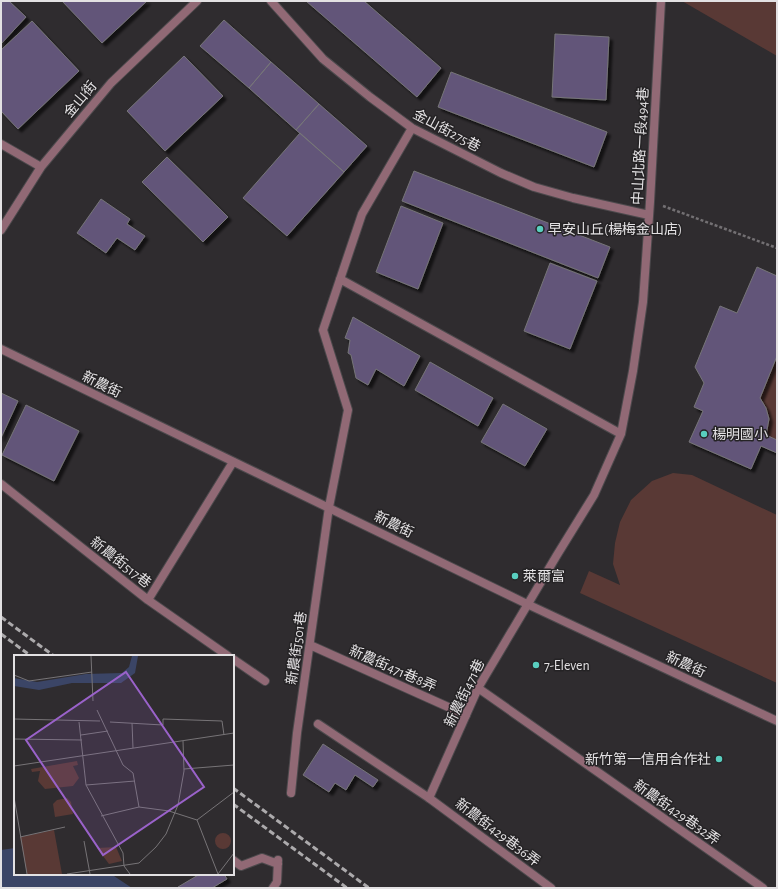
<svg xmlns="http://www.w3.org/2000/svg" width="778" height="889" font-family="'Alegreya Sans','Noto Sans TC',sans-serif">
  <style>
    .green { fill: #593935 }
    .water { fill: #3b4566 }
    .building { fill: #625579; stroke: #767578; filter: url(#shadow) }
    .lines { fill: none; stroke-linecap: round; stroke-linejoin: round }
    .service-casing { stroke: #4c494c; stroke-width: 10 }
    .minor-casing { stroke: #4c494c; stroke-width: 10 }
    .tertiary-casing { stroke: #4c494c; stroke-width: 10 }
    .path { stroke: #737073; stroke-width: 2.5; stroke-dasharray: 3 2; stroke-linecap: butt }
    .service { stroke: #916975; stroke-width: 8 }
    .minor { stroke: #916975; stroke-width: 8 }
    .tertiary { stroke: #916975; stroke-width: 8 }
    .rail { stroke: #acaaac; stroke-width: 3; stroke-dasharray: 6 3; stroke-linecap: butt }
    .poi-dot { fill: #59cebf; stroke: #252325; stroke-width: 1.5 }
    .labels { text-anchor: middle; stroke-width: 3; stroke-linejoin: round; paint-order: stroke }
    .street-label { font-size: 14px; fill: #e3e1e3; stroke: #252325 }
    .poi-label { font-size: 14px; fill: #e3e1e3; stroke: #252325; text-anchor: start }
    .inset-road { fill: none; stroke: #777477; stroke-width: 1 }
    .view { fill: #9a62ca; fill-opacity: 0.15; stroke: #9a62ca; stroke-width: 2 }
    .inset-edge { fill: none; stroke: #e3e1e3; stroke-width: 2 }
  </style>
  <defs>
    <filter id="shadow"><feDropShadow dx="3.5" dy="3.5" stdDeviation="1" flood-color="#0009"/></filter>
  </defs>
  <rect width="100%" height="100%" fill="#2f2c2f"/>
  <path class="green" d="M682,1H777V56Z
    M777,356V440L766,435C769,417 769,414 760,398Z
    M673,473L692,475L777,515V683L580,593L589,571L620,585L613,564L615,543L620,522L631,500L652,481Z"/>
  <path class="water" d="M15,848V874H111L132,888H1V850Z"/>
  <path class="building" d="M1,1H9L26,17L1,44Z
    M62,1H147L102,43Z
    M306,1H364L441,68L417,97Z
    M224,20L271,62L249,88L200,46Z
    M32,21L79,71L18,129L1,111V50Z
    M555,34L609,37L606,100L552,97Z
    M184,56L223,96L165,151L127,111Z
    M271,62L319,104L296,130L249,88Z
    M451,72L607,132L594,167L438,107Z
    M319,104L367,146L344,172L296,130Z
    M300,133L344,172L287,236L243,198Z
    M167,157L228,217L203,242L142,182Z
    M414,171L610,247L598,278L402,201Z
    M101,199L130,219L127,224L145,236L135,250L117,238L106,253L77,233Z
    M401,206L443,223L418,289L376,272Z
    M550,263L597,281L570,349L524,331Z
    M757,267L777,276V356L760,398L766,408L769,419L766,435L777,440V453L761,446L751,469L689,442L703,411L694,407L704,383L695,367L720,306L737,313Z
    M353,317L420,356L404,386L376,369L368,385L356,378L351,355L348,353L350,340L345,338Z
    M430,362L493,398L478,426L415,390Z
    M1,393L18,401L1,438Z
    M503,404L547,429L525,466L481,442Z
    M26,405L79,431L54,481L2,455Z
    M323,744L378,780L373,787L355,775L346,790L335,783L329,792L303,775Z
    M200,874H224L227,879L212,888H178V887Z"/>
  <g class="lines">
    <defs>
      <path id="service" d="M1,484L148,600L228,656
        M148,600L233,462
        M310,645L466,715
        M233,659L265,681
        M318,724L429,798
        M291,793L297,733L329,507
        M233,860L241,866L262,858L278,864
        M273,888L277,882L278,860"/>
      <path id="minor" d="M271,1L323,59L370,97L412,128L501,173L534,187L573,198L649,215
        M1,144L41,167
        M1,230L41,167L111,83L197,1
        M340,279L621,434
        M329,507L348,410L323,330L362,214L412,128
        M478,688L763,888
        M551,888L429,798L478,688L557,555L594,495L621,434L633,371L643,302L650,202L661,1"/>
      <path id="tertiary" d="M1,349L527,604L777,721"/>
    </defs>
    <use href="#service" class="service-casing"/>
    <use href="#minor" class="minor-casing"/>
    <use href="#tertiary" class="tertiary-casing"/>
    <path class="path" d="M663,206L777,248"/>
    <use href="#service" class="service"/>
    <use href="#minor" class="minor"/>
    <use href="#tertiary" class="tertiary"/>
    <path class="rail" d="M1,617L54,656
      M1,634L31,656
      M233,788L369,888
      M233,804L347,888"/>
  </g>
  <g class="poi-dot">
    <circle cx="540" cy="229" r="4"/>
    <circle cx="704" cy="434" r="4"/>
    <circle cx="515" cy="576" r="4"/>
    <circle cx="536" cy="665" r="4"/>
    <circle cx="719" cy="759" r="4"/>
  </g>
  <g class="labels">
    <g class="street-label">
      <text transform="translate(80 99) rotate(-50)" y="5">金山街</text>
      <text transform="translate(447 130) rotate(28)" y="5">金山街275巷</text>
      <text transform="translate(640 146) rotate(-87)" y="5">中山北路一段494巷</text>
      <text transform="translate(102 384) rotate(26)" y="5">新農街</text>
      <text transform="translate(394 524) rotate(26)" y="5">新農街</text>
      <text transform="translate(121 562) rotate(38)" y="5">新農街517巷</text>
      <text transform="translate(296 648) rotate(-82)" y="5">新農街501巷</text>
      <text transform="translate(686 664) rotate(25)" y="5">新農街</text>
      <text transform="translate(393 668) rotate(24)" y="5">新農街471巷8弄</text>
      <text transform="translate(464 693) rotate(-64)" y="5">新農街471巷</text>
      <text transform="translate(677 812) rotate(35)" y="5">新農街429巷32弄</text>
      <text transform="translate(498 832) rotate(37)" y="5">新農街429巷36弄</text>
    </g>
    <g class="poi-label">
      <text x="548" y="234">早安山丘(楊梅金山店)</text>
      <text x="712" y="439">楊明國小</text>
      <text x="523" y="581">萊爾富</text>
      <text x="544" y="670">7-Eleven</text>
      <text x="711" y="764" text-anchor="end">新竹第一信用合作社</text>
    </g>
  </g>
  <g transform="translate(14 655)">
    <rect width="220" height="220" fill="#2f2c2f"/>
    <path d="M63,106L64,110L59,111L65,123L59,131L31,134L24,126L26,116L18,117L17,114ZM53,143L57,147L59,159L41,162L39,149L43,145ZM40,175L48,219H13L6,182ZM201 186a8 8 0 1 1 16 0a8 8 0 1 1-16 0ZM102,192L108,206L95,209L83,193Z" fill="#593935"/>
    <path d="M118,1H124L121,18L107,28H58L25,35L0,31V23L23,27L72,19L108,18L115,12Z" fill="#3b4566"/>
    <path class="inset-road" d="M77,1L79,46M0,20L15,26L78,17M83,55L109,110L119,118L125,152M0,64L86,66M65,67L72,130L109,198L110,211L116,219M96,67L149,70V64L208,66L210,80M118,68L119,93M67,80L94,76M0,84L68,85M0,111L220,78M170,114L220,110M72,130L121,126M0,142L13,219M87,161L125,152L155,156L183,165L220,137M183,165L204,219M6,182L51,172M70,186L76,219M53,219L125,208L142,192L152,179L164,150L170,116L169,86M204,219L220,198"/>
    <path class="view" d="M112,17L190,132L89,200L12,85Z"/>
    <rect width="220" height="220" class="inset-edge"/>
  </g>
  <rect width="778" height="889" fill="none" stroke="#e3e1e3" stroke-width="4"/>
</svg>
